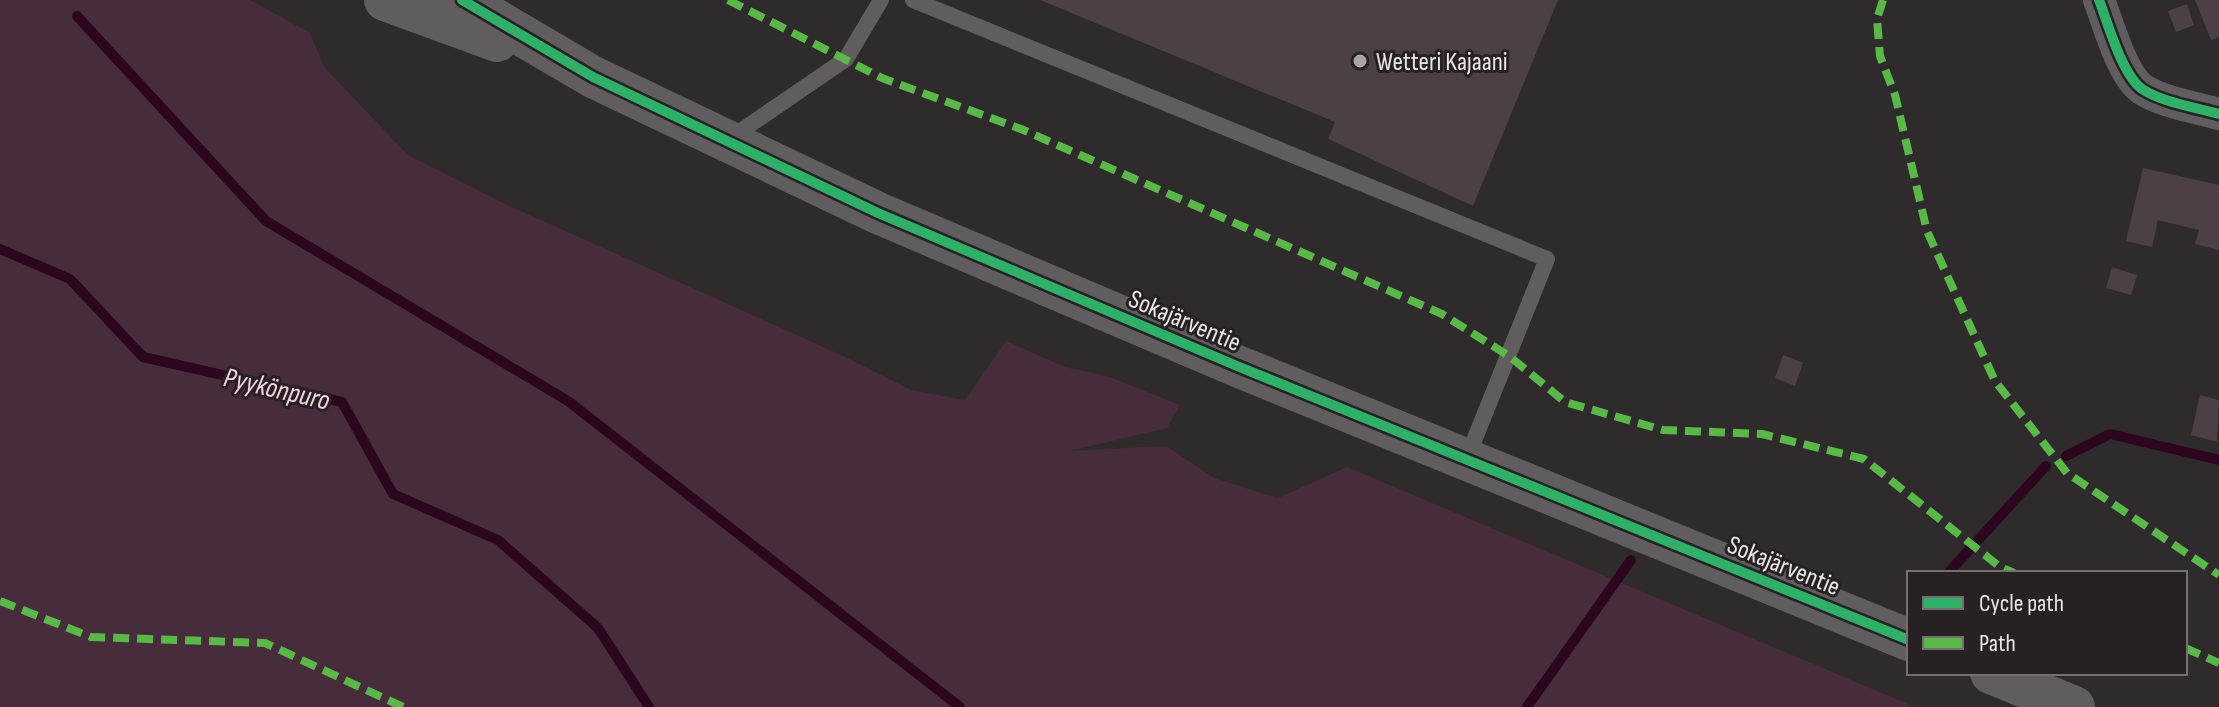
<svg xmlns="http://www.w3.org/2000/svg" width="2219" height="707" font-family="'Sofia Sans Condensed',sans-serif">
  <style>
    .green { fill: #472c3b }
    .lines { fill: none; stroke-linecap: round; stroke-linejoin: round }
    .stream { stroke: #2c051e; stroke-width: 10 }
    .building { fill: #4a4046 }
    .service { stroke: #615d5f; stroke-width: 16 }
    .minor { stroke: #615d5f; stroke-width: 32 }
    .tertiary { stroke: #615d5f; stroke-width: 42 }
    .quiet { stroke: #58b947; stroke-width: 8; stroke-dasharray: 16 8; stroke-linecap: butt }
    .cycleway-casing { stroke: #272124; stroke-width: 15 }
    .cycleway { stroke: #2db169; stroke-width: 10 }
    .poi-dot { fill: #a9a4a6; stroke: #272124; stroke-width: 3 }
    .labels { text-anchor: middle; stroke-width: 6; stroke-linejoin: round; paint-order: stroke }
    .poi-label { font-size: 26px; fill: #eae5e7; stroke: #272124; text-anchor: start }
    .street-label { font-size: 26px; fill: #eae5e7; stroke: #272124 }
    .water-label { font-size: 28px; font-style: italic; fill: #f4d2e4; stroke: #272124 }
  </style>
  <rect width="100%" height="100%" fill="#2f2b2d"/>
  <path class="green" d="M0,0H250L310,33L324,67L408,155L501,202L841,355L911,390L965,400L1006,341L1065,367L1107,376L1180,405L1167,428L1069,451L1166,446L1214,478L1278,498L1347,467L1915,707H0Z"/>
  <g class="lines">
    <path class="stream" d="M77,16L266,221L568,401L960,707
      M0,249L70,279L143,357L342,402L393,494L498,540L598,628L649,707
      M2066,456L2110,434L2219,460
      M1948,573L2046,466
      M1527,707L1631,560"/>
  </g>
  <path class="building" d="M1040,0H1558L1473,206L1328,139L1335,122Z
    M2195,0H2219V37L2211,40Z
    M2187,4L2194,25L2176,32L2168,11Z
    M2143,168L2219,185V250L2195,244L2199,230L2158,220L2152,247L2126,241Z
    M2112,267L2137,275L2131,295L2106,288Z
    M1783,355L1803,363L1795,386L1775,378Z
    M2200,395L2219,400L2217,442L2191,435Z"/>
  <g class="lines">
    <path class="service" d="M913,0L1547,259L1467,458
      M729,139L846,59L881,0"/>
    <path class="minor" d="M2099,0C2108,23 2122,75 2142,89C2164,103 2194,107 2219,114"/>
    <path class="tertiary" d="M385,0L497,41
      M462,0L593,77L878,213L1237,366L1909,640
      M1991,673L2074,707"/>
    <path class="quiet" d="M728,0L882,78L1021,129L1442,314L1509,356L1565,402L1663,430L1762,434L1864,459L2000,567L2014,573
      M1883,0L1877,19L1880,56L1895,95L1927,231L1995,381L2067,473L2219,575
      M0,601L91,637L265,643L403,707
      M2185,648L2219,663"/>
    <defs>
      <path id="cycleway" d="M462,0L593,77L878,213L1237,366L1909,640
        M2099,0C2108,23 2122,75 2142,89C2164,103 2194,107 2219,114"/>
    </defs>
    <use href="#cycleway" class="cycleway-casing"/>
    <use href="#cycleway" class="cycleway"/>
  </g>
  <circle class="poi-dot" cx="1360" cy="61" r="8"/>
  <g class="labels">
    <g class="poi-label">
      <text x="1376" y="70">Wetteri Kajaani</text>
    </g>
    <g class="street-label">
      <text transform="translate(1185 320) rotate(23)" y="9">Sokajärventie</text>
      <text transform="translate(1784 565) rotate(22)" y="9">Sokajärventie</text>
    </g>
    <g class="water-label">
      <text transform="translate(277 388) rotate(13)" y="10">Pyykönpuro</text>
    </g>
  </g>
  <rect x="1907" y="571" width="280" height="104" fill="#272124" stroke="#756f72" stroke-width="2"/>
  <rect x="1923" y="597" width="40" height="12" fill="#2db169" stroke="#756f72" stroke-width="2"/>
  <text x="1979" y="611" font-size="24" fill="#eae5e7">Cycle path</text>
  <rect x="1923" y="637" width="40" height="12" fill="#58b947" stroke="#756f72" stroke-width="2"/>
  <text x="1979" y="651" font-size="24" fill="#eae5e7">Path</text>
</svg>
